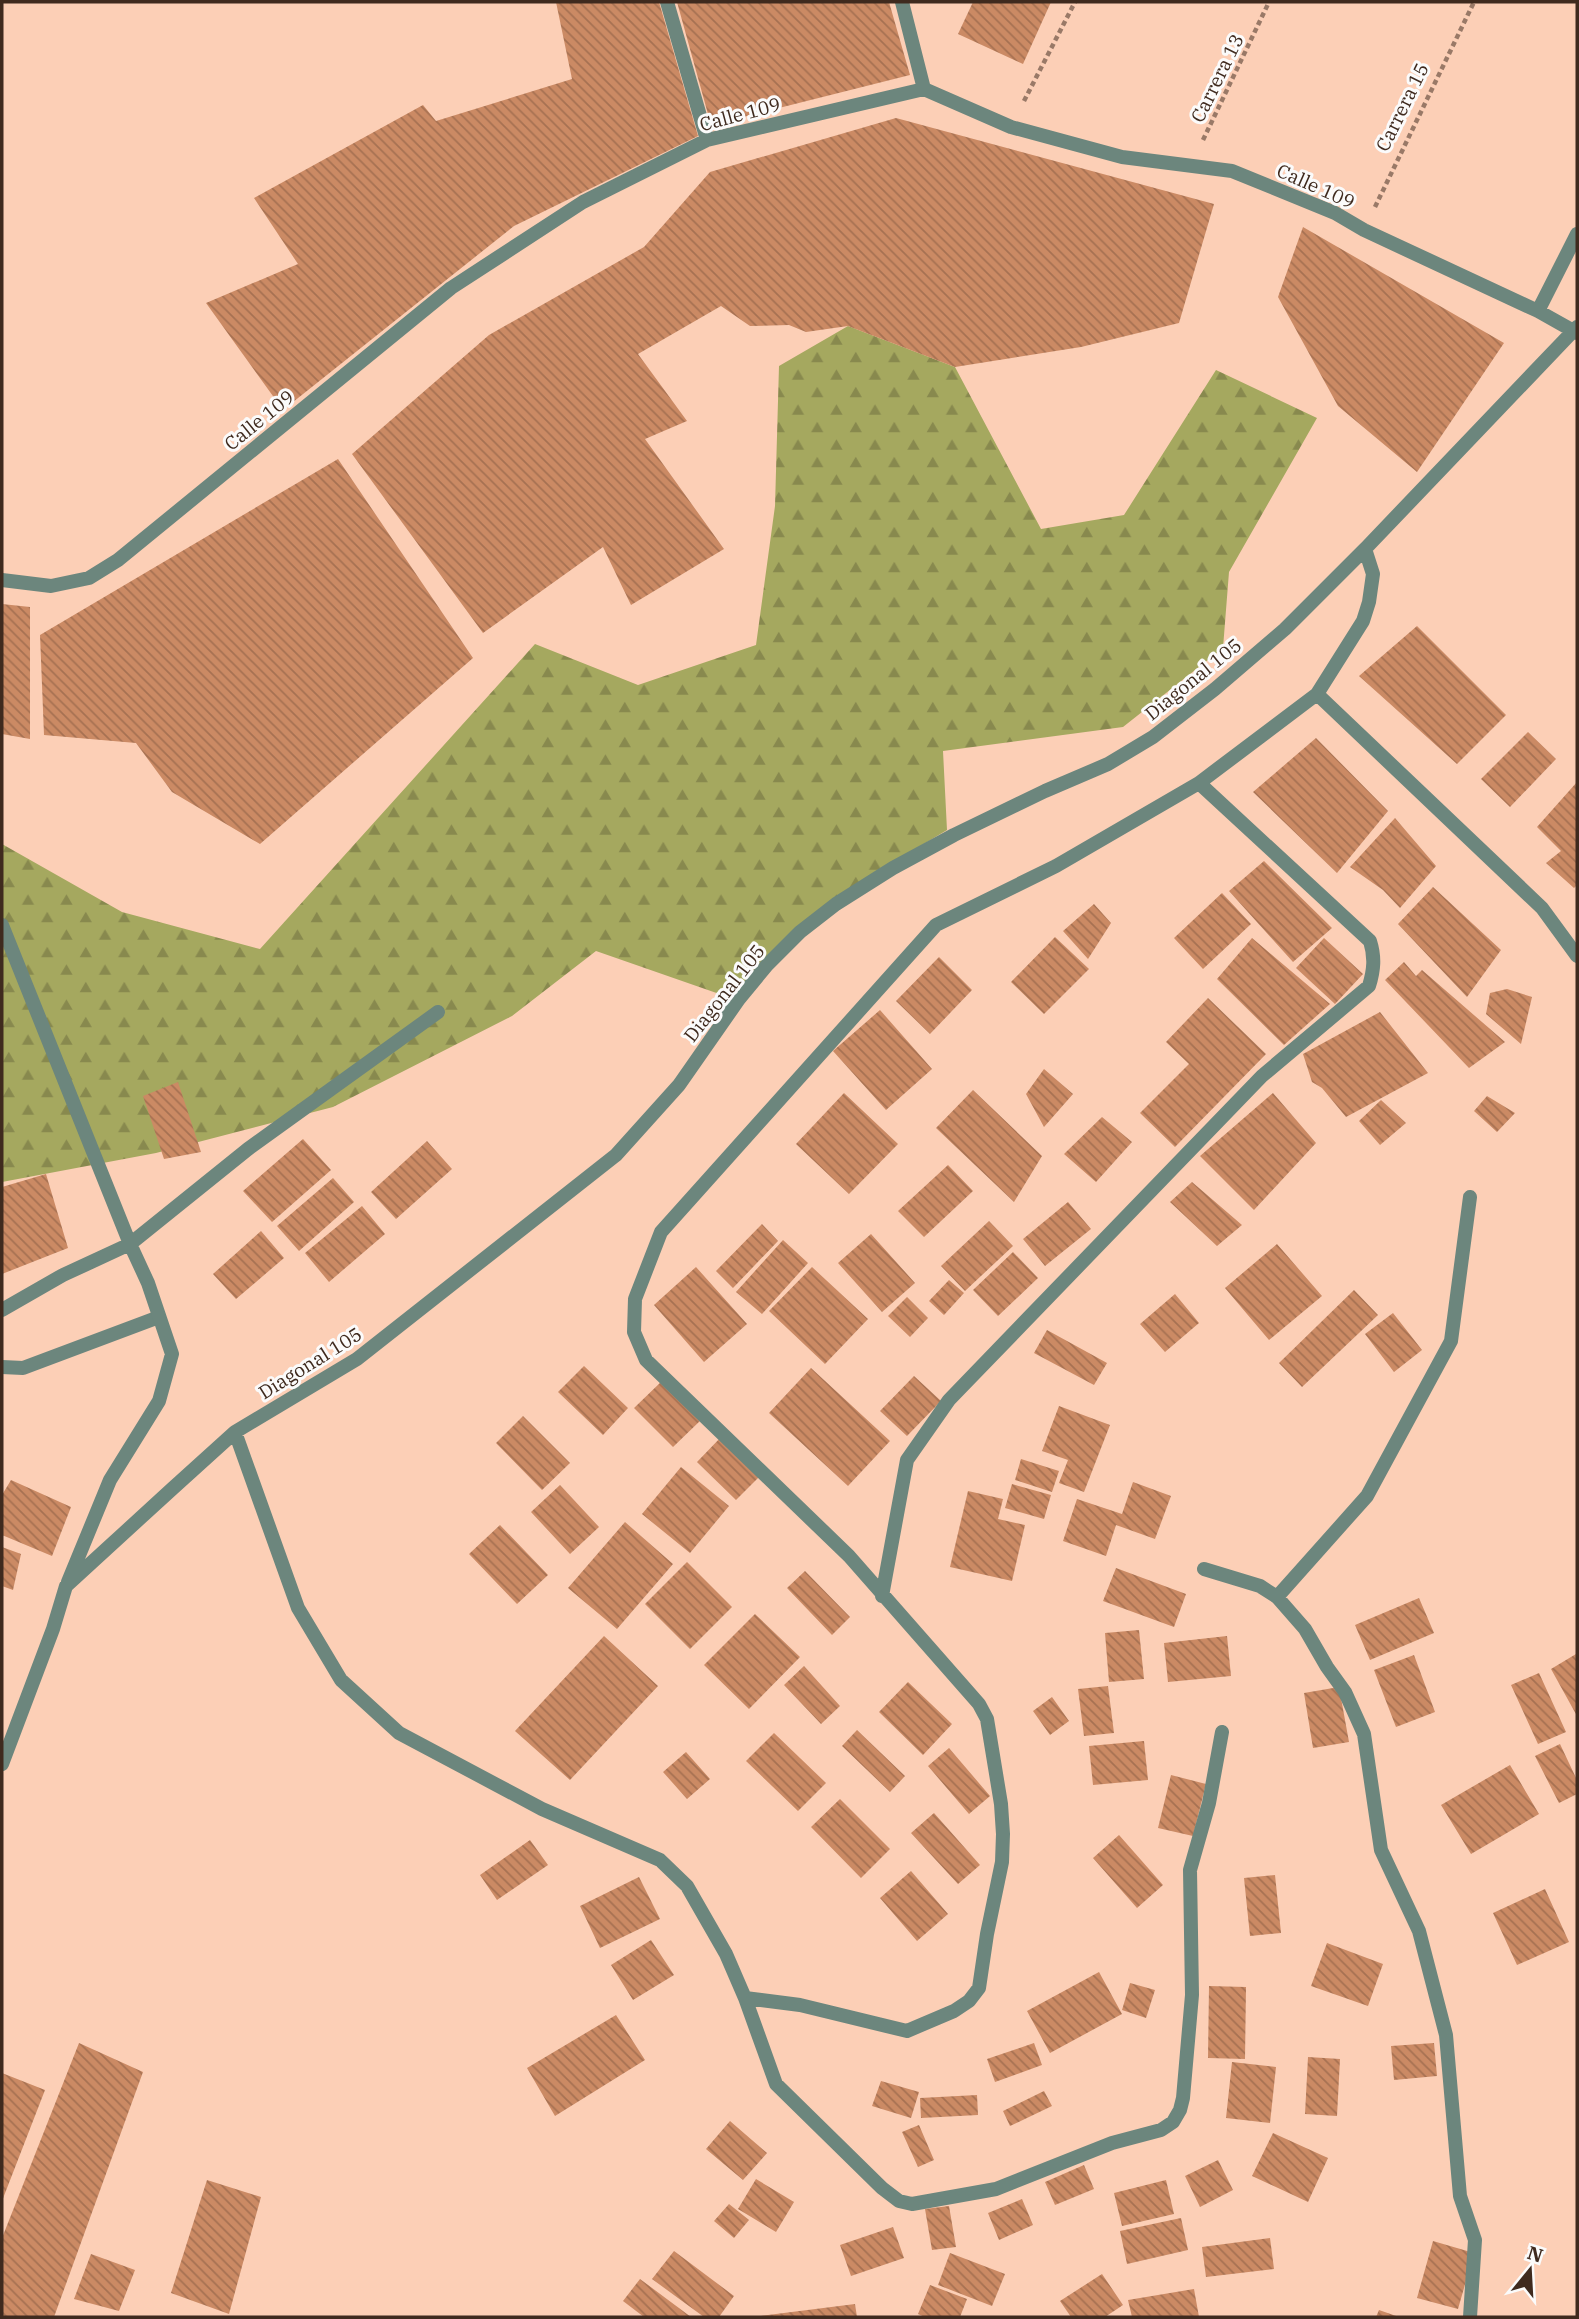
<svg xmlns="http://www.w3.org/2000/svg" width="1579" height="2319" font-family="'IBM Plex Serif',serif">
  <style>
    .forest { fill: url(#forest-firs) }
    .building { fill: url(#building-back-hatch) }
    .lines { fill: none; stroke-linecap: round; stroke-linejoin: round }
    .path { stroke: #997967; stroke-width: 4.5; stroke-dasharray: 5 3.5; stroke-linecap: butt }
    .service { stroke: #6c867d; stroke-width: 14 }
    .minor { stroke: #6c867d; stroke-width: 14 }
    .labels { text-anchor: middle; stroke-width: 6; stroke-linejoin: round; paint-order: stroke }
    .street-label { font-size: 19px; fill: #3f2a1e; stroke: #fbfbfb }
  </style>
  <defs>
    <pattern id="forest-firs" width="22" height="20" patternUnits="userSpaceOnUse" patternTransform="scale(1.75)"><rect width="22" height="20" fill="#a5a85f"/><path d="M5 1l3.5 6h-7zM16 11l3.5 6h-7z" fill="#88894e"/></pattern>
    <pattern id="building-back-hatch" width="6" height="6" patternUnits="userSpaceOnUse" patternTransform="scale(1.75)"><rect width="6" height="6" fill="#cb8a64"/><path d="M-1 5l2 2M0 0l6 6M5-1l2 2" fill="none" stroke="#a67152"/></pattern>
  </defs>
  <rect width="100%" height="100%" fill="#fccfb6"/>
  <path class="forest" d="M848,326L955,367L1041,529L1124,515L1216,370L1317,418L1229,572L1223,648L1123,727L943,751L947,830L839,895L728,997L596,951L512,1016L333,1107L156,1153L2,1182V844L122,912L260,949L535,644L638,685L756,645L775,506L779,366Z"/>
  <path class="building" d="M556,2H659L698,136L514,226L283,410L206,303L298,264L254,198L423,105L436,121L572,79Z
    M677,2H889L910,75L711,125Z
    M973,2H1051L1023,64L958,34Z
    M896,118L1214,204L1179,323L1081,347L955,367L848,326L806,332L789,325L750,326L721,306L638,354L687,421L645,439L724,549L631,605L603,547L483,633L352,454L489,335L644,247L710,172Z
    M1303,227L1504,343L1417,472L1338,406L1278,297Z
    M338,459L473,658L260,844L172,792L136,743L44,735L40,635Z
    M2,604L30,607V739L2,734Z
    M1417,626L1506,715L1457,764L1359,676Z
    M1528,732L1556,759L1510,807L1481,779Z
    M1316,738L1388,811L1337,873L1253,792Z
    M1577,782V885L1574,888L1546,863L1561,851L1537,827Z
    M1395,818L1436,866L1400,908L1383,890L1350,867Z
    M1264,861L1332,928L1293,962L1229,891Z
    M1433,887L1501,950L1467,997L1398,924Z
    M1222,893L1251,924L1203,969L1174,938Z
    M1094,904L1111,923L1088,959L1063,931Z
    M1055,937L1089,969L1044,1014L1011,982Z
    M1252,938L1330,1004L1284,1045L1217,979Z
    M1324,938L1363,974L1335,1004L1296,968Z
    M939,957L972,990L930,1034L896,1001Z
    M1404,962L1416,976L1422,970L1505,1042L1469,1068L1385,980Z
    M1507,989L1532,997L1521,1044L1486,1014L1490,993Z
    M1208,998L1266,1054L1175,1147L1140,1113L1189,1064L1166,1042Z
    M880,1010L932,1069L886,1110L833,1051Z
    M1380,1012L1428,1073L1346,1117L1322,1088L1312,1082L1303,1054Z
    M1044,1069L1073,1094L1044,1127L1026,1094Z
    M178,1082L201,1152L164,1159L143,1096Z
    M973,1090L1042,1156L1014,1202L936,1128Z
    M844,1093L898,1144L849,1194L796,1144Z
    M1273,1093L1316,1143L1254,1210L1200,1156Z
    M1487,1096L1515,1113L1497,1132L1474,1111Z
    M1381,1100L1406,1123L1380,1145L1359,1121Z
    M1102,1117L1132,1142L1096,1182L1064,1154Z
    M303,1139L331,1170L272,1222L243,1191Z
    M427,1141L452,1169L396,1219L371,1192Z
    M948,1165L973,1191L924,1237L898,1211Z
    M46,1174L68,1248L2,1274V1187Z
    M333,1178L354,1202L299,1251L277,1226Z
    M1192,1182L1242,1225L1217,1246L1170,1202Z
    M1068,1202L1091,1229L1045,1266L1023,1239Z
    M362,1206L385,1234L329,1282L305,1253Z
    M989,1221L1013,1246L965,1291L941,1266Z
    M762,1224L778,1241L733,1288L716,1271Z
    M261,1231L284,1258L236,1299L213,1274Z
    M871,1234L915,1283L882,1312L838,1263Z
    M783,1240L808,1263L762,1314L736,1292Z
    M1277,1244L1322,1296L1269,1340L1225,1288Z
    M1013,1252L1038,1278L998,1316L973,1290Z
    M696,1267L747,1324L704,1362L654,1305Z
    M812,1267L868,1319L825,1364L769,1311Z
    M949,1280L964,1293L944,1315L929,1301Z
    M1354,1290L1378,1315L1302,1387L1279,1363Z
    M1175,1294L1199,1323L1165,1352L1140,1324Z
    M907,1297L928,1318L910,1337L888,1316Z
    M1393,1313L1422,1350L1394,1372L1365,1334Z
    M1047,1330L1107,1363L1094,1385L1034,1353Z
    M584,1366L628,1408L603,1435L558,1392Z
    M811,1368L890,1441L848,1486L769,1413Z
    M914,1376L941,1401L907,1436L880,1411Z
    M662,1381L701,1420L673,1447L634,1408Z
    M1059,1406L1110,1425L1084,1492L1059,1483L1068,1460L1042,1451Z
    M523,1416L570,1463L542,1490L496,1443Z
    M723,1435L762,1474L736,1500L697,1462Z
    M1021,1459L1059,1471L1052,1492L1015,1480Z
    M681,1467L729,1506L690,1553L642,1514Z
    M11,1480L71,1507L52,1556L2,1535V1495Z
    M1133,1482L1171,1496L1155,1539L1116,1525L1106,1556L1063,1541L1077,1499L1122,1514Z
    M1012,1484L1051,1495L1044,1519L1005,1508Z
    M560,1485L599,1527L570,1554L531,1512Z
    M968,1491L1003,1499L998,1519L1025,1525L1012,1581L950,1567Z
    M625,1522L673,1564L617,1629L568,1588Z
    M500,1525L548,1575L517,1604L469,1554Z
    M2,1547L21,1554L13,1590L2,1586Z
    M687,1562L732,1607L690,1649L645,1604Z
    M1116,1568L1186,1594L1174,1627L1103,1601Z
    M805,1571L850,1617L832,1635L787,1588Z
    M1419,1598L1434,1633L1370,1660L1355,1625Z
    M755,1614L800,1657L749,1709L704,1665Z
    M1139,1630L1144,1679L1109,1682L1105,1633Z
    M604,1636L658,1686L570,1780L515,1731Z
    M1227,1636L1231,1676L1168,1682L1164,1643Z
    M1576,1654L1577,1657V1716L1551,1669Z
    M1414,1655L1435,1712L1396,1727L1374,1670Z
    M804,1666L840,1706L821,1724L784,1685Z
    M1539,1673L1566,1732L1538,1744L1511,1685Z
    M908,1682L952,1724L923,1755L879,1712Z
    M1108,1686L1114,1733L1084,1736L1078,1689Z
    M1339,1687L1349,1742L1313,1748L1304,1693Z
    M1052,1697L1069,1721L1050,1735L1033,1711Z
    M857,1730L905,1776L890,1792L842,1746Z
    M774,1733L826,1783L798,1811L746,1761Z
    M1144,1741L1148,1780L1093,1785L1089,1746Z
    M1560,1744L1577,1780V1794L1559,1803L1535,1756Z
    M949,1748L990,1796L969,1814L928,1766Z
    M686,1752L710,1779L687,1799L663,1772Z
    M1510,1765L1539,1814L1471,1854L1441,1805Z
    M1171,1775L1206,1784L1193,1836L1158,1828Z
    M840,1799L890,1849L861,1878L811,1827Z
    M934,1813L980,1865L958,1884L911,1833Z
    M1119,1835L1163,1885L1137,1908L1093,1858Z
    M530,1840L548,1865L497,1900L480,1875Z
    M911,1871L948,1914L917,1941L880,1898Z
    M1275,1875L1281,1933L1250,1936L1244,1878Z
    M639,1877L660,1919L600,1948L580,1906Z
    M1545,1889L1569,1942L1517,1965L1493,1913Z
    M651,1940L674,1975L633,2000L611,1965Z
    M1327,1943L1383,1964L1368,2006L1311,1986Z
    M1099,1972L1122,2014L1050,2053L1027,2011Z
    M1130,1983L1155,1990L1146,2018L1122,2010Z
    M1209,1986L1246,1987L1245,2059L1208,2058Z
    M616,2015L645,2060L555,2116L527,2068Z
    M79,2043L143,2072L54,2317H2V2238Z
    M1034,2043L1042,2065L995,2082L987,2059Z
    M1434,2043L1437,2076L1394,2080L1391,2046Z
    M1308,2057L1340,2059L1337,2116L1305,2114Z
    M1232,2062L1276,2067L1270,2123L1226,2118Z
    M2,2073L45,2090L2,2201Z
    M881,2081L919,2092L911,2118L872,2106Z
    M1044,2091L1052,2106L1010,2126L1003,2111Z
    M977,2095L978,2115L921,2118L920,2098Z
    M730,2121L767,2153L743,2180L706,2149Z
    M919,2125L934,2160L918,2167L902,2132Z
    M1273,2133L1328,2158L1308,2202L1252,2176Z
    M1218,2160L1233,2190L1200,2207L1185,2176Z
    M1084,2165L1094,2189L1055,2205L1045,2182Z
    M756,2179L794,2202L776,2232L738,2209Z
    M207,2180L261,2197L229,2314L171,2293Z
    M1166,2180L1174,2214L1122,2226L1114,2193Z
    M1022,2199L1033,2225L999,2240L988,2213Z
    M729,2204L749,2220L734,2238L714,2221Z
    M949,2206L956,2247L932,2250L925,2209Z
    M1181,2218L1188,2250L1127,2264L1120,2231Z
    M893,2227L904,2258L851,2276L840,2245Z
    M1270,2238L1274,2269L1206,2277L1202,2247Z
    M1433,2241L1474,2253L1458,2309L1417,2298Z
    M674,2251L734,2296L719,2317H704L652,2279Z
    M950,2253L1005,2274L992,2306L938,2285Z
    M91,2254L135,2270L119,2311L74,2299Z
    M1102,2274L1123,2305L1105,2317H1071L1060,2301Z
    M640,2279L691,2317H644L623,2301Z
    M930,2285L967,2299L960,2317H925L918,2314Z
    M1194,2289L1199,2317H1132L1128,2300Z
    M855,2304L857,2317H761V2316Z
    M1379,2310L1399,2317H1376Z"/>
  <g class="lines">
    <path class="path" d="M1024,101L1075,2
      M1203,140L1269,2
      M1375,207L1474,2"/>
    <path class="service" d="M2,1367L23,1368L159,1317"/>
    <path class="minor" d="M667,2L707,140
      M902,2L924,89
      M1538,311L1577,234
      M2,580L51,586L89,578L118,560L451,288L583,202L707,140L924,89L1011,127L1122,157L1232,171L1335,213L1364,230L1538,311L1577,333
      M1317,694L1542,908L1577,956
      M2,925L130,1244L248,1149L438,1012
      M2,1310L63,1275L130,1244L148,1283L172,1354L159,1401L110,1480L68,1582
      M235,1432L298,1608L341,1680L399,1733L542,1809L660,1860L687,1886L726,1954L745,1998L776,2084L882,2188L899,2201L912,2204L996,2189L1112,2143L1161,2130L1173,2122L1180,2110L1183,2098L1192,1995L1190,1870L1209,1803L1222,1732
      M1204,1569L1260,1586L1277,1597
      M882,1596L907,1460L949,1400L1262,1076L1369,986C1374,970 1375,957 1370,941L1199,783
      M2,1764L53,1629L66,1586L172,1489L235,1432L357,1359L616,1155L679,1085L739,999L767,965L800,932L836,904L893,868L954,835L1045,791L1108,764L1153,737L1215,689L1285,629L1365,549L1577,327
      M745,1998L800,2005L907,2031L954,2011L969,2001L979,1988L987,1934L1002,1862L1003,1834L1001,1804L987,1719L979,1704L849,1556L646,1360L634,1332L635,1299L661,1232L936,925L1056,866L1199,783L1317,694L1363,621L1369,602L1373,574L1365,549
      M1470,2317L1475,2240L1460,2196L1446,2035L1419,1931L1381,1850L1364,1734L1345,1692L1327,1667L1305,1629L1277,1597L1367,1496L1451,1341L1470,1197"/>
  </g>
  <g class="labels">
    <g class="street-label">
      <text transform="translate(1217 78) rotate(-64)" y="7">Carrera 13</text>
      <text transform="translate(1402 107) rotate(-64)" y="7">Carrera 15</text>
      <text transform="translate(740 114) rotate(-15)" y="7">Calle 109</text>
      <text transform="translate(1316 186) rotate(24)" y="7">Calle 109</text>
      <text transform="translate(259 420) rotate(-39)" y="7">Calle 109</text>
      <text transform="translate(1193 679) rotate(-39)" y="7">Diagonal 105</text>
      <text transform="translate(724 993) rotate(-52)" y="7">Diagonal 105</text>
      <text transform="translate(310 1363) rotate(-32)" y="7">Diagonal 105</text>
    </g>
  </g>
  <rect width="1579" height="2319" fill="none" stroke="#3f2a1e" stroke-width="7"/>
  <g transform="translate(1530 2270) rotate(18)" stroke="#fbfbfb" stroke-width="5" paint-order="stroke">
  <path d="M0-5L12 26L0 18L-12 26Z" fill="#3f2a1e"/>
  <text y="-10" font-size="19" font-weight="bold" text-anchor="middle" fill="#3f2a1e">N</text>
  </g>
</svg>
